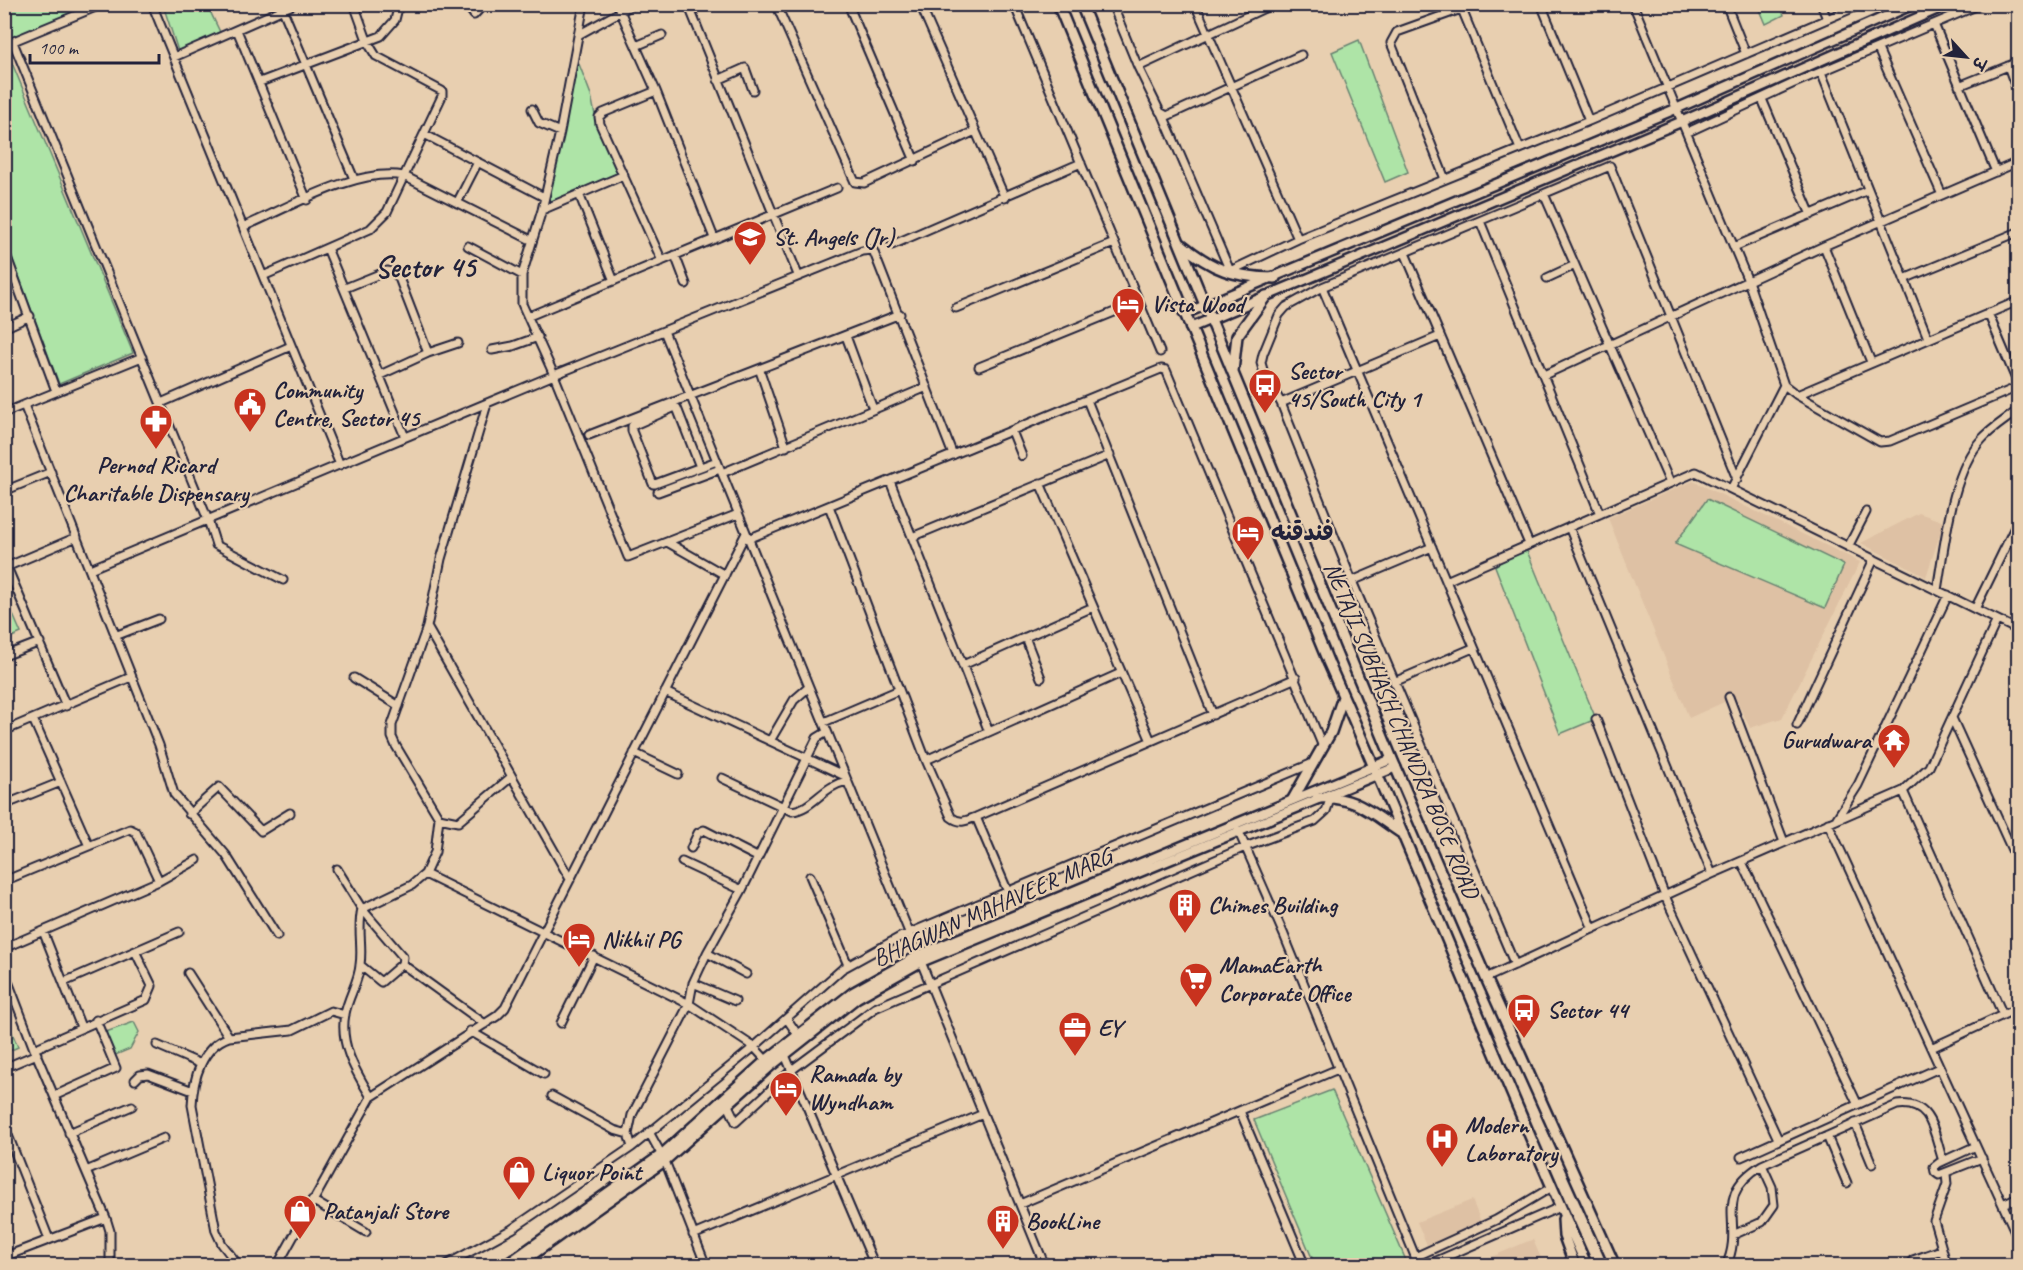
<svg xmlns="http://www.w3.org/2000/svg" width="2023" height="1270" font-family="Caveat,'Playpen Sans Arabic','Playpen Sans Deva',sans-serif">
  <style>
    .built { fill: #dec1a4 }
    .green { fill: #aee4a7; stroke: #688371; stroke-width: 1.5 }
    .lines { fill: none; stroke-linecap: round; stroke-linejoin: round }
    .minor-casing { stroke: #22223b; stroke-width: 11 }
    .tertiary-casing { stroke: #22223b; stroke-width: 13 }
    .secondary-casing { stroke: #22223b; stroke-width: 14 }
    .minor { stroke: #e8cfb0; stroke-width: 7 }
    .tertiary { stroke: #e8cfb0; stroke-width: 8 }
    .secondary { stroke: #e8cfb0; stroke-width: 9 }
    .labels { text-anchor: middle; stroke-width: 4.5; stroke-linejoin: round; paint-order: stroke }
    .poi-label { font-size: 24px; font-weight: bold; fill: #22223b; stroke: #e8cfb0; text-anchor: start }
    .street-label { font-size: 24px; fill: #22223b; stroke: #e8cfb0 }
    .district-label { font-size: 30px; font-weight: bold; fill: #22223b; stroke: #e8cfb0 }
  </style>
  <rect width="100%" height="100%" fill="#e8cfb0"/>
  <filter id="ink" filterUnits="userSpaceOnUse"><feTurbulence type="fractalNoise" baseFrequency=".0167" numOctaves="2"/><feDisplacementMap in="SourceGraphic" scale="12" xChannelSelector="R" yChannelSelector="G"/><feConvolveMatrix kernelMatrix="1 2 1 2 8 2 1 2 1" color-interpolation-filters="sRGB"/></filter>
  <g filter="url(#ink)">
    <path class="built" d="M1693,481L1860,562L1782,718L1750,728L1735,697L1689,718L1608,518Z
      M1919,513L1944,522L1926,577L1861,543Z
      M1472,1200L1481,1222L1427,1245L1417,1222Z
      M1533,1240L1544,1265H1473L1526,1242Z"/>
    <path class="green" d="M5,5H86L5,44Z
      M163,5H207L220,32L178,51Z
      M1758,5H1780L1784,15L1766,24Z
      M1359,40L1408,172L1385,182L1332,52Z
      M7,51L133,353L59,384L5,239L4,52Z
      M577,59L591,95L595,115L621,174L545,206Z
      M1707,499L1844,565L1825,608L1675,544Z
      M1525,546L1596,719L1560,734L1495,566Z
      M4,594L21,633L5,640H4Z
      M4,1013L18,1047L5,1053H4Z
      M134,1022L139,1032L130,1049L113,1056L106,1032Z
      M1332,1090L1408,1265H1315L1254,1120Z"/>
    <g class="lines">
      <defs>
        <path id="minor" d="M152,4L340,465
          M466,4L474,15L484,4
          M584,4L560,132L542,210L522,275V304L554,375L628,557L738,514
          M617,4L656,91L714,238
          M688,4L798,275
          M776,4L855,182L864,183L975,131
          M848,4L915,161
          M920,4L1005,198
          M1014,4L1160,352
          M1112,4L1138,67
          M1195,4L1298,239
          M1273,4L1138,67L1160,112L1167,116L1301,55
          M1541,4L1589,121
          M1633,4L1748,281L1784,385L1731,489
          M1726,4L1746,54
          M1821,4L1827,19
          M1461,7L1520,149
          M283,10L354,179
          M1934,24L1996,172
          M237,30L307,200
          M580,34L634,4
          M13,42L208,520L216,545L283,580
          M4,45L103,4
          M636,46L662,35
          M1878,49L1942,195
          M174,57L295,4
          M2008,66L2018,93
          M1821,72L1928,338
          M718,80L745,68L753,90
          M260,82L381,36L395,20L399,4
          M1959,86L2018,62
          M656,91L603,113L599,117L600,124L662,261
          M1762,99L1811,215
          M532,109L539,123L560,132
          M1163,115L1230,271L1298,239L1589,121L1862,4
          M1688,132L1792,84L1981,4
          M424,134L544,197
          M1445,179L1391,43L1397,32L1461,9
          M579,194L614,281
          M1544,194L1670,483
          M457,203L478,162
          M542,210L624,175
          M1480,221L1600,514
          M243,227C288,208 356,167 404,176L442,96V91L376,56L368,43L354,4
          M892,245L1081,163
          M468,246L522,275
          M1824,246L1871,362
          M1734,247L1868,190
          M327,248L405,437
          M4,249L56,391
          M1405,253L1529,544
          M675,255L686,284
          M263,276L370,229L387,212L404,176L531,240
          M1547,278L1575,265
          M1904,279L2018,232
          M1322,287L1610,166L1737,479
          M345,288L387,271L394,272L399,278L428,353
          M956,308L1114,243
          M1988,313L2018,384
          M529,316L837,188
          M4,328L30,316
          M664,331L1045,1266
          M846,336L873,409
          M492,350L513,346L538,337
          M979,367L1139,302
          M760,371L786,447
          M380,375L428,353L458,343
          M1544,375L1824,246L2018,162
          M1784,385L1797,395L1880,442L1890,441L2018,387
          M1797,395L2018,301
          M1087,400L1213,715
          M161,403L291,346
          M1281,403L1440,336
          M24,405L159,745L174,794L226,855L277,936
          M4,413L142,357
          M1012,431L1022,456
          M589,435L900,314
          M700,467L677,408H673L632,426V431L653,484H655L717,461
          M722,473L927,387
          M890,481L989,732
          M1040,483L1151,741
          M4,491L51,472
          M658,492L720,469
          M829,506L926,760L951,817C960,824 966,821 976,817L1296,678
          M1569,527L1712,874
          M912,537L1110,455
          M748,539L1161,369L1166,370L1323,747
          M667,542L725,575
          M1848,547L1866,512
          M7,567L66,706
          M4,568L77,537
          M90,569L554,375L862,251L873,250L953,455
          M1352,581L1432,547
          M1446,581L1696,472L2018,630
          M1937,590C1945,545 1951,472 1982,439C1992,428 2007,419 2018,410
          M1975,609L2018,521
          M427,627L570,879
          M115,636L159,619
          M1025,637L1041,678
          M4,656L40,642
          M963,665L1093,607
          M354,678L399,706
          M1394,682L1473,648
          M665,692L845,776
          M1729,697L1784,842
          M1952,718L2018,863
          M33,719L89,846
          M1596,719L1665,896L1778,1139
          M824,722L899,690
          M1797,725L1874,559
          M4,731L131,677
          M770,741L794,700L809,687
          M634,753L678,774
          M926,760L1121,673
          M722,778L792,811C813,809 822,786 847,781
          M1903,791L2003,1015
          M4,805L61,782
          M189,814L219,787L261,831L290,813
          M976,817L1008,892
          M439,818L458,822L510,778
          M1837,818L1858,785L1948,595
          M1828,823L2018,1238
          M1238,830L1284,935L1419,1266
          M691,848L698,833L704,830L757,857
          M682,862L742,890L817,738L827,732
          M1742,862L1857,1103
          M337,869L362,909L403,957L402,964L381,982L360,965
          M425,874L689,1004L754,1047L766,1060
          M810,876L848,965
          M4,881L130,829L136,832L159,881
          M43,931L81,1027
          M4,948L159,881L197,860
          M707,953L746,974
          M402,964L485,1024
          M1515,965L1352,581L1281,403L1264,373L1261,363L1263,354L1279,315L1286,307L1322,287L1593,929
          M4,971L34,1049L106,1218L110,1231V1266
          M188,973L229,1037
          M1486,978L1712,874L1903,791L1929,767L1997,620
          M64,982L179,932
          M693,983L735,1001
          M787,1019L798,1035
          M561,1023L594,956
          M470,1031L544,1074
          M157,1045L201,1064
          M1931,1048L2018,1008
          M34,1049L146,1000L152,986L136,953
          M785,1055L875,1266
          M4,1068L37,1054
          M135,1080L140,1075L148,1074L193,1091
          M54,1096L116,1068L96,1020
          M552,1096L614,1130L628,1134
          M371,1097C356,1072 339,1045 345,1014C348,997 359,981 360,965C363,946 357,928 362,909L412,885L425,874L435,852L439,818L396,746L392,737V725L427,627L441,559L487,404
          M728,1105L736,1122L793,1069L875,1008L1245,847L1315,821L1326,811L1331,797
          M1240,1111L1305,1266
          M1855,1123L1872,1164
          M4,1125L49,1239
          M649,1132L665,1161L706,1266
          M69,1133L132,1106
          M1827,1136L1847,1183
          M1976,1146L1939,1163L1934,1167L1935,1172L1939,1175L1982,1158
          M632,1147L628,1134L632,1115L689,1004L693,983L707,953L742,890
          M1741,1157L1939,1068
          M86,1171L164,1138
          M1946,1174L1947,1184L1934,1221L1947,1266
          M312,1200L366,1232
          M1020,1204L1338,1069
          M2003,1204L2018,1197
          M693,1235L983,1114
          M1733,1235L1762,1222L1774,1205L1772,1187L1762,1165
          M4,1257L106,1218
          M1415,1257L1496,1220L1552,1187
          M239,1266L222,1244L216,1231L192,1105C193,1079 202,1046 229,1037L292,1030L331,1011L345,1015
          M277,1266L371,1097L497,1016L505,1008L746,533
          M444,1266L512,1229L632,1147L754,1047L842,969L900,937L1313,763
          M1425,1266L1560,1207
          M1726,1266C1746,1224 1710,1197 1762,1165L1897,1105C1933,1100 1934,1135 1943,1161
          M1908,1266L1913,1260L1941,1250"/>
        <path id="tertiary" d="M1184,314L1678,108L1914,4
          M1190,328L1683,121L1949,4
          M504,1266L662,1154L766,1060L853,992L919,955L1392,759
          M517,1266L665,1161L771,1066L857,998L921,962L1396,767"/>
        <path id="secondary" d="M1058,4L1329,664C1418,863 1497,1067 1587,1266
          M1081,4L1392,759L1486,978L1615,1266
          M1181,244C1213,270 1233,277 1275,278
          M1233,371L1237,336L1266,296
          M1317,798C1356,795 1372,814 1403,834
          M1293,799L1331,732L1343,697
          M1563,1219L1564,1236L1575,1266"/>
      </defs>
      <use href="#minor" class="minor-casing"/>
      <use href="#tertiary" class="tertiary-casing"/>
      <use href="#secondary" class="secondary-casing"/>
      <use href="#minor" class="minor"/>
      <use href="#tertiary" class="tertiary"/>
      <use href="#secondary" class="secondary"/>
    </g>
  </g>
  <defs>
    <symbol id="school-pin" viewBox="-11 -11 22 30"><path d="M0 17L-7.5 6A9.5 9.5 0 1 1 7.5 6Z" fill="#c8321e" stroke="#e8cfb0"/><path d="M0-5L7-2L0 1L-7-2ZM-4 1L0 2.5L4 1V4Q0 6-4 4Z" fill="#fff"/></symbol>
    <symbol id="hotel-pin" viewBox="-11 -11 22 30"><path d="M0 17L-7.5 6A9.5 9.5 0 1 1 7.5 6Z" fill="#c8321e" stroke="#e8cfb0"/><path d="M-6-4.5h1.5V1H6V5H4.5V3h-9V5H-6ZM-4 0a1.8 1.8 0 1 1 3.6 0ZM.5 0V-2.5h3Q6-2.5 6 0Z" fill="#fff"/></symbol>
    <symbol id="bus-pin" viewBox="-11 -11 22 30"><path d="M0 17L-7.5 6A9.5 9.5 0 1 1 7.5 6Z" fill="#c8321e" stroke="#e8cfb0"/><path d="M-5-6H5V4H4V6H2V4H-2V6H-4V4H-5ZM-3.5-4V0h7V-4ZM-3.5 1.2v1.5H-2V1.2ZM2 1.2v1.5H3.5V1.2Z" fill="#fff"/></symbol>
    <symbol id="civic-pin" viewBox="-11 -11 22 30"><path d="M0 17L-7.5 6A9.5 9.5 0 1 1 7.5 6Z" fill="#c8321e" stroke="#e8cfb0"/><path d="M-.6-6.5H3V-4.5H.6V-3L4-1V1h2V6H-6V1h2V-1L-.6-3ZM-1.2 2.5V6h2.4V2.5Z" fill="#fff"/></symbol>
    <symbol id="pharmacy-pin" viewBox="-11 -11 22 30"><path d="M0 17L-7.5 6A9.5 9.5 0 1 1 7.5 6Z" fill="#c8321e" stroke="#e8cfb0"/><path d="M-2-6h4v4h4v4h-4v4h-4v-4h-4v-4h4Z" fill="#fff"/></symbol>
    <symbol id="temple-pin" viewBox="-11 -11 22 30"><path d="M0 17L-7.5 6A9.5 9.5 0 1 1 7.5 6Z" fill="#c8321e" stroke="#e8cfb0"/><path d="M0-6L5-2H3V0L6.5 2.5H4V6H1.5V3h-3V6H-4V2.5H-6.5L-3 0V-2H-5Z" fill="#fff"/></symbol>
    <symbol id="building-pin" viewBox="-11 -11 22 30"><path d="M0 17L-7.5 6A9.5 9.5 0 1 1 7.5 6Z" fill="#c8321e" stroke="#e8cfb0"/><path d="M-4-6H4V6H1V3H-1V6H-4ZM-2.5-4.3h1.7v1.8h-1.7ZM.8-4.3h1.7v1.8H.8ZM-2.5-1h1.7V.8h-1.7ZM.8-1h1.7V.8H.8Z" fill="#fff"/></symbol>
    <symbol id="supermarket-pin" viewBox="-11 -11 22 30"><path d="M0 17L-7.5 6A9.5 9.5 0 1 1 7.5 6Z" fill="#c8321e" stroke="#e8cfb0"/><path d="M-6-5.5h2.5l.6 2H6L4.5 2H-2.5L-4.4-4H-6ZM-1.5 3.2a1.3 1.3 0 1 0 .1 0ZM3 3.2a1.3 1.3 0 1 0 .1 0Z" fill="#fff"/></symbol>
    <symbol id="office-pin" viewBox="-11 -11 22 30"><path d="M0 17L-7.5 6A9.5 9.5 0 1 1 7.5 6Z" fill="#c8321e" stroke="#e8cfb0"/><path d="M-6-3h4V-5.5h4V-3h4V5H-6ZM-1-4.5V-3h2v-1.5ZM-6 0V1H6V0Z" fill="#fff"/></symbol>
    <symbol id="hospital-pin" viewBox="-11 -11 22 30"><path d="M0 17L-7.5 6A9.5 9.5 0 1 1 7.5 6Z" fill="#c8321e" stroke="#e8cfb0"/><path d="M-5-5h3v3.5h4V-5h3V5h-3V1.5h-4V5h-3Z" fill="#fff"/></symbol>
    <symbol id="shop-pin" viewBox="-11 -11 22 30"><path d="M0 17L-7.5 6A9.5 9.5 0 1 1 7.5 6Z" fill="#c8321e" stroke="#e8cfb0"/><path d="M-5-2.5h2.3a2.7 3.5 0 0 1 5.4 0H5L5.5 6h-11ZM-1.5-2.5h3a1.5 2.3 0 0 0-3 0Z" fill="#fff"/></symbol>
  </defs>
  <g fill-rule="evenodd">
    <use href="#school-pin" x="731" y="218" width="38" height="52"/>
    <use href="#hotel-pin" x="1109" y="285" width="38" height="52"/>
    <use href="#bus-pin" x="1246" y="366" width="38" height="52"/>
    <use href="#civic-pin" x="231" y="385" width="38" height="52"/>
    <use href="#pharmacy-pin" x="137" y="402" width="38" height="52"/>
    <use href="#hotel-pin" x="1229" y="513" width="38" height="52"/>
    <use href="#temple-pin" x="1875" y="721" width="38" height="52"/>
    <use href="#building-pin" x="1166" y="886" width="38" height="52"/>
    <use href="#hotel-pin" x="560" y="920" width="38" height="52"/>
    <use href="#supermarket-pin" x="1177" y="960" width="38" height="52"/>
    <use href="#bus-pin" x="1505" y="991" width="38" height="52"/>
    <use href="#office-pin" x="1056" y="1009" width="38" height="52"/>
    <use href="#hotel-pin" x="767" y="1069" width="38" height="52"/>
    <use href="#hospital-pin" x="1423" y="1120" width="38" height="52"/>
    <use href="#shop-pin" x="500" y="1153" width="38" height="52"/>
    <use href="#shop-pin" x="281" y="1192" width="38" height="52"/>
    <use href="#building-pin" x="984" y="1202" width="38" height="52"/>
  </g>
  <g class="labels">
    <g class="poi-label">
      <text x="773" y="245">St. Angels (Jr)</text>
      <text x="1151" y="312">Vista Wood</text>
      <text x="1288" y="379">Sector<tspan x="1288" dy="28">45/South City 1</tspan></text>
      <text x="273" y="398">Community<tspan x="273" dy="28">Centre, Sector 45</tspan></text>
      <text x="156" y="473" text-anchor="middle">Pernod Ricard<tspan x="156" dy="28">Charitable Dispensary</tspan></text>
      <text x="1271" y="540">فندقنه</text>
      <text x="1871" y="748" text-anchor="end">Gurudwara</text>
      <text x="1208" y="913">Chimes Building</text>
      <text x="602" y="947">Nikhil PG</text>
      <text x="1219" y="973">MamaEarth<tspan x="1219" dy="28">Corporate Office</tspan></text>
      <text x="1547" y="1018">Sector 44</text>
      <text x="1098" y="1036">EY</text>
      <text x="809" y="1082">Ramada by<tspan x="809" dy="28">Wyndham</tspan></text>
      <text x="1465" y="1133">Modern<tspan x="1465" dy="28">Laboratory</tspan></text>
      <text x="542" y="1180">Liquor Point</text>
      <text x="323" y="1219">Patanjali Store</text>
      <text x="1026" y="1229">BookLine</text>
    </g>
    <g class="street-label">
      <text transform="translate(1402 730) rotate(67)" y="8">NETAJI SUBHASH CHANDRA BOSE ROAD</text>
      <text transform="translate(992 907) rotate(-24)" y="8">BHAGWAN MAHAVEER MARG</text>
    </g>
    <g class="district-label">
      <text x="425" y="277">Sector 45</text>
    </g>
  </g>
  <rect width="2023" height="1270" fill="none" stroke="#e8cfb0" stroke-width="24"/>
  <rect x="12" y="12" width="1999" height="1246" fill="none" stroke="#22223b" stroke-width="2" filter="url(#ink)"/>
  <g transform="translate(1966 57) rotate(117)" stroke="#e8cfb0" stroke-width="4.5" paint-order="stroke">
  <path d="M0-4.5L10 22L0 15L-10 22Z" fill="#22223b"/>
  <text y="-9" font-size="16" font-weight="bold" text-anchor="middle" fill="#22223b">उ</text>
  </g>
  <path d="M30 54v9h129v-9" fill="none" stroke="#22223b" stroke-width="3"/>
  <text x="39" y="54" font-size="18" fill="#22223b" stroke="#e8cfb0" stroke-width="4.5" paint-order="stroke">100 m</text>
</svg>
